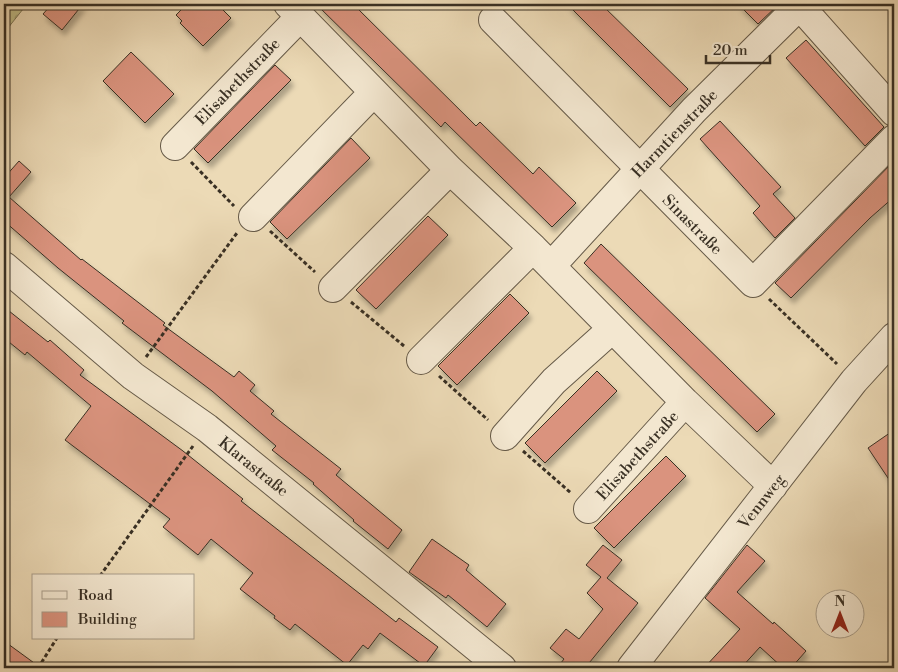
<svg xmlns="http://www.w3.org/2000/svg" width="898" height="672" font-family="'Libre Bodoni',serif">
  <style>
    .forest { fill: url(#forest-crowns); stroke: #7c7656 }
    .building { fill: #da937e; stroke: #393024; filter: url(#shadow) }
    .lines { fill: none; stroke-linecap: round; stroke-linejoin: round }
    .minor-casing { stroke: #665a48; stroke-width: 30 }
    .path { stroke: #393024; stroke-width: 3; stroke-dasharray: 4 2.5; stroke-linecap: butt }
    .minor { stroke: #f3e7d0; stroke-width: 28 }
    .labels { text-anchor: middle; stroke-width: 4.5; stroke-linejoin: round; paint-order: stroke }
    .street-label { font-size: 16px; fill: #393024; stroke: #f3e7d0 }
  </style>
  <defs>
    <pattern id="forest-crowns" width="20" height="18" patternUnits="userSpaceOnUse" patternTransform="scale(1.25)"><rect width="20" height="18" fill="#c0bd88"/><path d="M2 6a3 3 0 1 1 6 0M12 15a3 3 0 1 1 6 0" fill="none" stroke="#9d9a6f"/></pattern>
    <filter id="shadow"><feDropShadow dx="3" dy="5.5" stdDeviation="2.5" flood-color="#0004"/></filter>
  </defs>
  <rect width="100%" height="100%" fill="#ecdab6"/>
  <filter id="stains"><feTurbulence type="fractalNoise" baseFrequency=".004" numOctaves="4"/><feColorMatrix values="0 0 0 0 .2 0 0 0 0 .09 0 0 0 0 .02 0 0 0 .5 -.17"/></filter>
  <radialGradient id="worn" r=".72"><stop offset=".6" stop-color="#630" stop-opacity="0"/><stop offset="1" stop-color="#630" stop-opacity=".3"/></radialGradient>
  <path class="forest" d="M7,4H27L4,33V7Z"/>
  <path class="building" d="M52,4H83L62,30L43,14Z
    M187,4H217L231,18L203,46L180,23L182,21L176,15Z
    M316,4H353L476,126L480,122L533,174L539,167L576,203L552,227L445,122L441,127Z
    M567,4H601L688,89L670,107Z
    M738,4H779L758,24Z
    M806,40L884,127L865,146L786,58Z
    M131,52L174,94L145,123L103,81Z
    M275,65L291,80L208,163L194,149Z
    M720,121L781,187L773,194L795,218L775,238L753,213L760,206L700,139Z
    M351,138L370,158L287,239L270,222Z
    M19,161L31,172L9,197L81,260L82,259L165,323L163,325L234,377L239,371L255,385L250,391L274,411L271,414L341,469L336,475L402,530L388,549L353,521L354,520L313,484L314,483L272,450L276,446L212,391L122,323L124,321L58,268L4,221V178Z
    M894,161V197L870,218L791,298L775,283Z
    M428,216L448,235L376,309L356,290Z
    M601,244L775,414L757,432L584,263Z
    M510,294L529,313L457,385L438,366Z
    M4,307L48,342L50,340L84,370L80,375L183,451L243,499L241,501L396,622L399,618L438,647L424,666L380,633L368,649L363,645L347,665L295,624L290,630L274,618L275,616L240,589L253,573L211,539L198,555L163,527L170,519L65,440L91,406L27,352L25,355L4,338Z
    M597,371L617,391L545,463L525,443Z
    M894,430V487L868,448Z
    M666,456L686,476L614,548L594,528Z
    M432,539L469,565L466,570L506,604L487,627L448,595L446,598L409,572Z
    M603,545L622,560L607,578L638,603L585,668H557L564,659L550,648L566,629L579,639L603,609L587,593L601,577L586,565Z
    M747,545L765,561L737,592L773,624L774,622L806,651L791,668H783L760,647L741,668H704L740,629L705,598Z
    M4,641L41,668H4Z"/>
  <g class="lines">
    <defs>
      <path id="minor" d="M288,4L450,170L533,248L685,402L773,486
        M798,4L894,112
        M493,20L753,283L894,139
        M175,146L300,17
        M253,217L374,92
        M4,266L133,376L207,428L502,668
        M551,266L694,110L801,4
        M333,288L450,170
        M421,360L533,248
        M505,436L554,381L612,329
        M588,509L685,402
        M631,668L854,381L894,337"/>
    </defs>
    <use href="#minor" class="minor-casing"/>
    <path class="path" d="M191,162L234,206
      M270,231L315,272
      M769,299L837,364
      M351,302L404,346
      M146,357L237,233
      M439,376L488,420
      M523,451L571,493
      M100,576L193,446
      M38,668L57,638"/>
    <use href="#minor" class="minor"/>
  </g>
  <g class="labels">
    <g class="street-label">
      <text transform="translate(237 81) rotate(-46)" y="6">Elisabethstraße</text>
      <text transform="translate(674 133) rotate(-46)" y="6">Harmtienstraße</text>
      <text transform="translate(693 224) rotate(45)" y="6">Sinastraße</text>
      <text transform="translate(637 455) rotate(-48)" y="6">Elisabethstraße</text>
      <text transform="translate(254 466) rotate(39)" y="6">Klarastraße</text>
      <text transform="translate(761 501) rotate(-52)" y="6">Vennweg</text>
    </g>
  </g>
  <rect width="898" height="672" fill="none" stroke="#ecdab6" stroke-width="20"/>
  <rect x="5" y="5" width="888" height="662" fill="none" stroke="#393024" stroke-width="2.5"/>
  <rect x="10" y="10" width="878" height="652" fill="none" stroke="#393024"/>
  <rect x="32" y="574" width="162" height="65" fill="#f3e7d0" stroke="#a99e8b"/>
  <rect x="42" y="591" width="25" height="8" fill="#f3e7d0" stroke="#a99e8b"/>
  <text x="78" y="600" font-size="15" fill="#393024">Road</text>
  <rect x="42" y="612" width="25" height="15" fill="#da937e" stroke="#a99e8b"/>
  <text x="78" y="624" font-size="15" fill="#393024">Building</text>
  <g transform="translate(840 614)"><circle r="24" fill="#f3e7d0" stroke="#a99e8b"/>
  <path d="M0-4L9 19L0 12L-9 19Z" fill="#8f2418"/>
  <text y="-8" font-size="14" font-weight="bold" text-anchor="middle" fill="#393024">N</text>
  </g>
  <path d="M706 55v8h64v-8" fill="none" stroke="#393024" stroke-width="2.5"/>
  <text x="713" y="55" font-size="15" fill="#393024" stroke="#f3e7d0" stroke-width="4" paint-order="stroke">20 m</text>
  <rect width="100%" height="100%" filter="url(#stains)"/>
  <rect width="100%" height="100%" fill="url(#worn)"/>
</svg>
